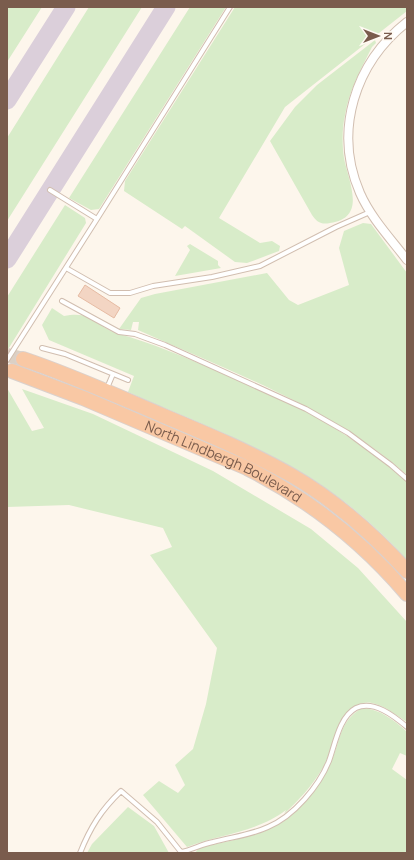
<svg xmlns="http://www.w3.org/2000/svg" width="414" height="860" font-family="Manrope,sans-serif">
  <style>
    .green { fill: #d8ecc9 }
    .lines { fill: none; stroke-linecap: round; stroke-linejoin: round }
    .taxiway { stroke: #dbcfda; stroke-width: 19 }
    .building { fill: #f3d5c3; stroke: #e6bba3 }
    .trunk-tunnel { stroke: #dcd0c4; stroke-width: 14; stroke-dasharray: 14 7; stroke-linecap: butt }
    .service-casing { stroke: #d1beb0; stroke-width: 6 }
    .minor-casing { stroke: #d1beb0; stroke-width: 10 }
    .trunk-casing { stroke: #dad1cd; stroke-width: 16 }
    .service { stroke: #fff; stroke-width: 4 }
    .minor { stroke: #fff; stroke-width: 8 }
    .trunk { stroke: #f9c8a4; stroke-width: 14 }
    .labels { text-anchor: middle; stroke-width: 3; stroke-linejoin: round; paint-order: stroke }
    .street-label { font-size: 14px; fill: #7a5c4d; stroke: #fffaf3 }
  </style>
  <rect width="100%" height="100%" fill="#fdf6ec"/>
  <path class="green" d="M7,7H42L7,62Z
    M89,7H142L7,221V138Z
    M190,7H226L99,209L91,210L69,198Z
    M235,7H407V11L285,107L219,218L260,243L272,241L280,246L279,251L247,263L235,262L185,226L182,229L124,191L125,181Z
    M375,40L376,43L372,47C361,69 349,91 345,115C342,128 342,145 344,158C348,181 368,218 330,223C321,225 317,222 312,215L270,141L295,107L317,85Z
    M65,205L85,218L86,223L7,351V297Z
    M363,223L371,224L407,273V475C330,407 231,372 138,330L139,322H133L131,330L119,329L141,298L155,294L267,273L289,300L298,305L349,285L339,248L344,231Z
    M190,244L218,261V265L221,268L175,276L190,250L187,246Z
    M52,308L64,316C94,310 95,327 119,334C152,343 181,356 213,369C253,386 294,403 331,426C358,442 383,461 407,481V560C372,521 330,487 283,462C233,435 179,415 128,392L134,376L49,340L42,325Z
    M7,388L32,431L44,428L22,389L93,414L213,471L311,529L358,568L407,622V722C397,716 384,705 372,703C340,697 334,751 322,769C312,786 299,800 284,814L286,810C258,832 220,834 187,847L143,795L159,781L178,793L185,785L175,765L193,749L206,704L217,648L150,555L172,547L163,528L69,505L7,507Z
    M362,708C380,709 394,720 407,732V756L400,753L392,769L407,780V853H195L199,848C226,841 256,837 281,823C298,813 318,788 327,770C341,747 336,723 362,708Z
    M128,807L154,826L169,853H87L92,844Z"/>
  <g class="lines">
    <path class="taxiway" d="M7,100L66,7
      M7,259L166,7"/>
  </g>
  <path class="building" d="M85,285L120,308L114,318L78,296Z"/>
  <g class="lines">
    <path class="trunk-tunnel" d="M7,355L23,359"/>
    <defs>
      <path id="service" d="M50,190L97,219L230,7
        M66,268L110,293H130L153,286L212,277L260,266L336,227L370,212
        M62,301L119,332L135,334L165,345L306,409L348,433L391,465L407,479
        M42,348L65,354L128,380
        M7,360L97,219
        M107,388L113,374
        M80,853C90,828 101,810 121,791L157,822L181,852C192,850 202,844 213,842C231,837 251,835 268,827C294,816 319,786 329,761C335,745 339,717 356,708C374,700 394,716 407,727"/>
      <path id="minor" d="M407,22C355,63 333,131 360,193C371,218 391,239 407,260"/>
      <g id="trunk">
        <path d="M23,359C71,375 117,396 164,416C207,434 250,452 291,475C335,500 373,534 407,571"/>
        <path id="s1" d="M12,371L83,398L247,468C310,500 362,541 407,594"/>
      </g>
    </defs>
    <use href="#service" class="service-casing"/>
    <use href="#minor" class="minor-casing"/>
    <use href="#trunk" class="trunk-casing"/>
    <use href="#service" class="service"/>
    <use href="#minor" class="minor"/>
    <use href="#trunk" class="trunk"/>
  </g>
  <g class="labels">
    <g class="street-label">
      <text dy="5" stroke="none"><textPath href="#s1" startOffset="230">North Lindbergh Boulevard</textPath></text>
    </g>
  </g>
  <rect width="414" height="860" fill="none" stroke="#7a5c4d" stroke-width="16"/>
  <g transform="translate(378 36) rotate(90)" stroke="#fffaf3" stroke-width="3" paint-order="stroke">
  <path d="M0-3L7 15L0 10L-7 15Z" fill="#7a5c4d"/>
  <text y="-6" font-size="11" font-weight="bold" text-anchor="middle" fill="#7a5c4d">N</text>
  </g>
</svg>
